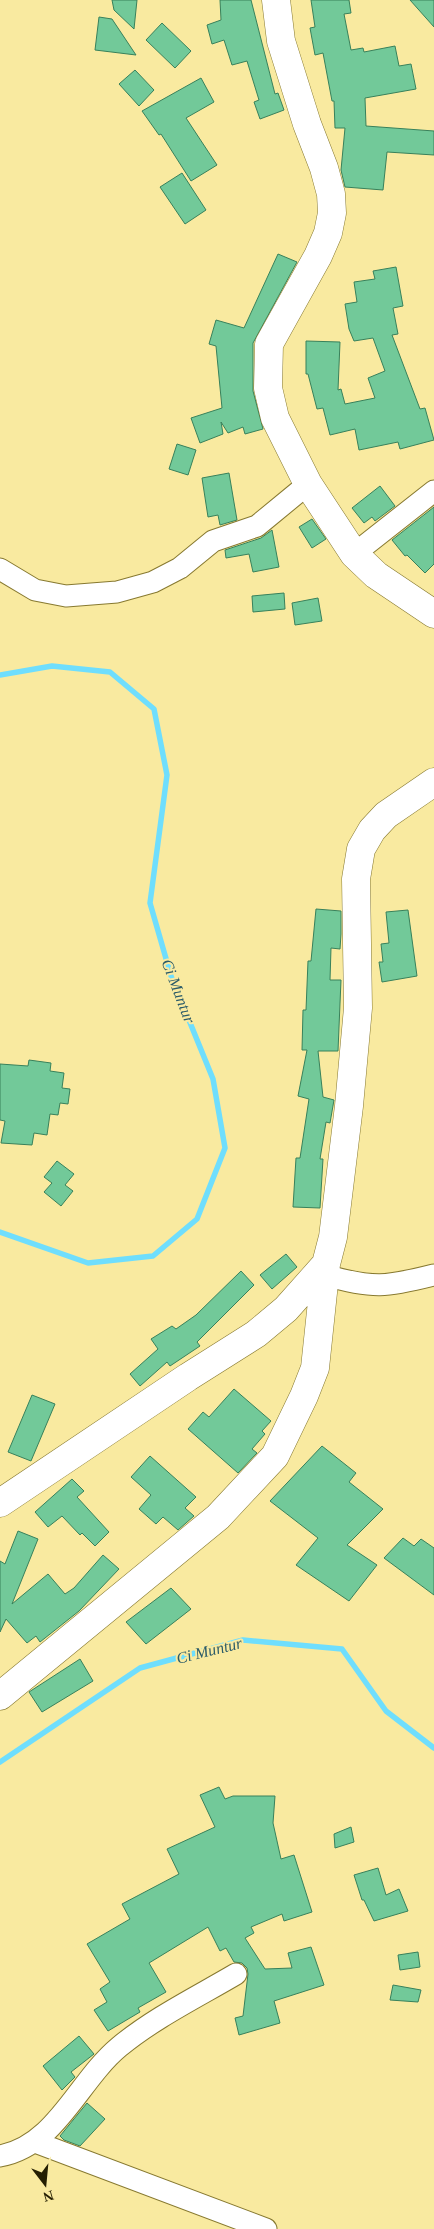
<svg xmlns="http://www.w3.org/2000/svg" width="434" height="2229" font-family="Georgia,serif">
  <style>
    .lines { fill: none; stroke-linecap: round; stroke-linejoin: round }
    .stream { stroke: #6fdefd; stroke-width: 5.5 }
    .building { fill: #72c999; stroke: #38815b }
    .minor-casing { stroke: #877930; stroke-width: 23 }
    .trunk-casing { stroke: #877930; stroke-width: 29 }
    .minor { stroke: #fff; stroke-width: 21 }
    .trunk { stroke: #fff; stroke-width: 28 }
    .labels { text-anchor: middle; stroke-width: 4; stroke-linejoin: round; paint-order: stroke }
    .water-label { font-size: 16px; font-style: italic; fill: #2b5b68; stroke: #f9eaa0 }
  </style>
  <rect width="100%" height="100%" fill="#f9eaa0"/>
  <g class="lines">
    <path class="stream" d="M0,675L52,666L110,672L154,709L167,775L150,903L171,976L213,1079L225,1148L197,1219L153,1256L88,1263L0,1232
      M0,1762L140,1668L243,1640L342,1649L386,1711L434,1748"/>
  </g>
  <path class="building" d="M112,0H137L134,29L114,10Z
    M220,0H251L275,94L278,93L284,110L260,119L254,102L259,100L247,61L232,65L224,40L212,44L207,25L221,20Z
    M311,0H349L351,13L344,14L351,50L363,48L364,52L395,46L399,66L411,64L416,89L365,98L366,126L434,131V155L387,152L383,190L345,187L341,170L345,128H335L334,101H332L323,53L315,55L310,28L315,27Z
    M410,0H434V27Z
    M99,17L112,19L136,55L95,50Z
    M162,23L191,51L175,68L146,40Z
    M135,70L154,90L139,106L119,84Z
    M201,78L214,102L186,118L217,165L191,181L161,134L159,135L142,111Z
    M182,173L206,210L185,224L160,187Z
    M278,254L297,262L253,343V391L263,429L245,434L243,427L228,433L221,422L223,434L200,443L191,418L222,408L216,346L209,344L216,320L244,328Z
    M396,267L403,306L393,308L398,334L392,335L420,409L425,408L434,440L400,449L398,442L359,450L355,429L330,435L323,408L317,409L308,374H306V341L340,342L338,390L341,389L345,404L375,398L368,378L385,371L373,338L354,341L349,329L345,304L357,302L354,282L375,279L373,271Z
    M177,444L196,450L188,475L169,469Z
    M229,473L237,520L220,525L218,515L208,517L202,478Z
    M380,486L395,506L375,521L372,517L364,523L352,508Z
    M434,507V564L425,573L407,555L405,556L392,540Z
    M312,519L326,539L312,548L299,527Z
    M272,530L279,567L253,572L249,554L226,558L225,550L261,538Z
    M284,593L285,609L253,612L252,596Z
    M318,598L322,621L295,625L292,603Z
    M316,909L341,911V934L340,949L331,948L330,980H341L338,1051H318L323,1097L334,1100L330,1123L326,1122L320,1159H323L320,1208L293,1207L296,1158H300L309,1099L298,1096L307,1050H302L303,1010H306L308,961H311Z
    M408,910L417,976L382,982L379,962H383L381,944L389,943L386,912Z
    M29,1060L51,1063L50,1071L64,1073L62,1088L70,1089L68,1104L60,1103L58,1115L50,1114L47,1135L34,1133L32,1145L1,1143L5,1121L0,1120V1064L28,1066Z
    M57,1161L74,1174L65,1185L73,1191L61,1206L44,1192L52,1183L44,1177Z
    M286,1254L297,1267L272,1289L260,1275Z
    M241,1271L254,1285L197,1342L200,1346L170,1366L167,1362L140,1386L130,1374L158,1349L151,1339L172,1326L176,1329L196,1315Z
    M234,1389L271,1421L262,1431L265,1434L252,1449L257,1453L238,1473L188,1429L203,1412L209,1417Z
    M32,1395L55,1404L31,1461L8,1452Z
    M322,1446L356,1473L349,1482L383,1509L347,1545L377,1565L349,1601L296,1565L318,1538L270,1501Z
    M150,1456L196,1497L185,1508L194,1516L178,1530L163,1517L156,1524L139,1509L151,1495L131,1477Z
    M72,1479L84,1491L77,1497L109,1532L95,1546L82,1533L80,1535L62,1516L48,1527L35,1512Z
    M18,1531L38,1539L12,1604L48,1574L65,1594L74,1588L103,1555L119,1569L79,1611L40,1642L36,1636L27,1643L6,1619L0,1632V1561L5,1564Z
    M403,1538L414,1546L421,1539L434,1548V1595L384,1558Z
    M171,1588L191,1609L146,1644L126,1622Z
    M80,1659L93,1681L42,1712L29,1692Z
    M219,1787L225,1799L233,1796H275L273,1823L281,1859L294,1855L312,1912L284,1921L282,1914L251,1927L254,1933L245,1938L265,1969L292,1968L288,1953L311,1947L324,1985L274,2001L280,2023L239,2035L235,2018L243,2016L248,1974L247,1968L242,1963L234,1962L226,1948L220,1951L208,1927L149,1963L166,1992L138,2008L140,2012L108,2031L94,2010L107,2002L100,1989L110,1982L87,1944L130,1919L122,1904L179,1874L167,1849L215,1827L200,1795Z
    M351,1827L354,1842L335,1848L334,1834Z
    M378,1868L386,1895L399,1889L408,1911L374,1921L364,1900H362L354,1875Z
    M418,1952L420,1967L400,1970L398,1955Z
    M393,1985L421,1990L418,2002L390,2000Z
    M79,2036L94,2054L71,2072L75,2077L62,2090L43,2066Z
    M87,2103L105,2119L80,2146L64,2140L60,2136Z"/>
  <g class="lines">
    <defs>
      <path id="minor" d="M354,554L434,491
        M0,569L35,590L66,596L117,592L153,582L180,568L213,541L257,526L308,484
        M325,1275C373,1289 387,1287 434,1275
        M35,2142L266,2229
        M0,2156C56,2146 78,2081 119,2047C154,2018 197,1997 236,1974"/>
      <path id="trunk" d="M276,0L281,41L307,124L324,168L331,194L332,213L328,233L318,256L269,344L268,388L275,418L308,484L354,554L376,575L434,614
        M0,1503L188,1377L256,1334L286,1309L326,1264
        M0,1696L218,1517L275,1456L304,1396L315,1368L326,1264L333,1237L349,1106L358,1008L356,879L361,849L372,830L386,815L434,782"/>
    </defs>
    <use href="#minor" class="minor-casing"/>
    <use href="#trunk" class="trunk-casing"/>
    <use href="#minor" class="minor"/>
    <use href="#trunk" class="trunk"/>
  </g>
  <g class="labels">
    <g class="water-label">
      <text transform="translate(179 991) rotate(69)" y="6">Ci Muntur</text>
      <text transform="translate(209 1650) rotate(-14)" y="6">Ci Muntur</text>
    </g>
  </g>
  <g transform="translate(45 2184) rotate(164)" stroke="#f9eaa0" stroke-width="4" paint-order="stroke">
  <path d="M0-4L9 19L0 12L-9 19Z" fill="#251f02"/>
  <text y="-8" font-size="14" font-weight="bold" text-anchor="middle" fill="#251f02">N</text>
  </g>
</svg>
